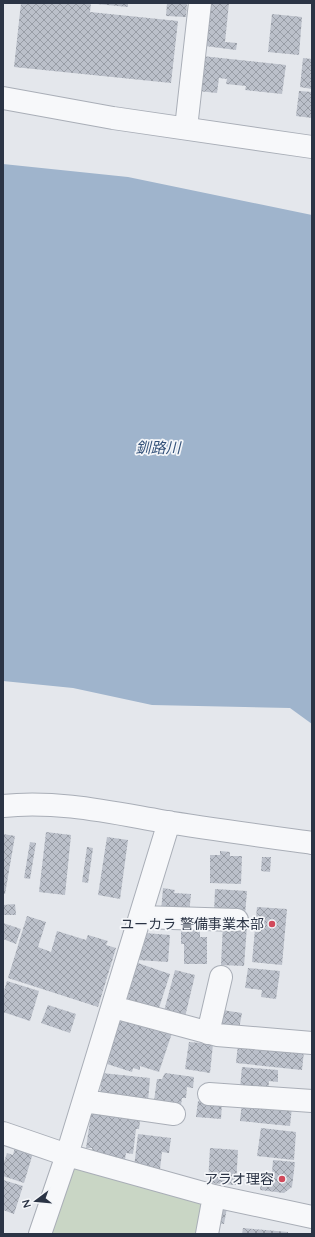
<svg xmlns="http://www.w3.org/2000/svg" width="315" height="1237" font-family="Quicksand,'Noto Sans JP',sans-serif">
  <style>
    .green { fill: #c9d6c5 }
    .water { fill: #9fb4cc }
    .building { fill: url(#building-cross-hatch) }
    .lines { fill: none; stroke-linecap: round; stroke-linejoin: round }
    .minor-casing { stroke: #a9aeb7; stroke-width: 24 }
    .minor { stroke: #f7f8fa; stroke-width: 22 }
    .poi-dot { fill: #d1495b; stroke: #f4f6f9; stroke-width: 1.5 }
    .labels { text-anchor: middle; stroke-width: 3.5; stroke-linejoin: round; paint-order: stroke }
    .poi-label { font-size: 14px; fill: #2b3445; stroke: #f4f6f9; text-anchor: end }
    .water-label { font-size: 15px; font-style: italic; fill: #34527a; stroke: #f4f6f9 }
  </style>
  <defs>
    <pattern id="building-cross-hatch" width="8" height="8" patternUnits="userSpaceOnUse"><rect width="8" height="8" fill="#bbc0ca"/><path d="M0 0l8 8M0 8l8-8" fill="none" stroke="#989da6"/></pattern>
  </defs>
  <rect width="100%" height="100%" fill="#e4e7ec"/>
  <path class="green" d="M71,1162L209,1204L203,1234H46Z"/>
  <path class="water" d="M3,164L128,177L312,215V724L290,708L152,705L73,688L3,681Z"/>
  <path class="building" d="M21,3H91L90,12L178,21L171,83L14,67Z
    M97,3H128V7L97,4Z
    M167,3H187L186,17L166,16Z
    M210,3H229L225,42L237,43L236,50L205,46Z
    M272,14L302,17L299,55L268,52Z
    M202,56L286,65L282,94L245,90L246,86L226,84L227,79L219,78L217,93L198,91Z
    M303,58L312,59V89L300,87Z
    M299,91L312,92V118L296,116Z
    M46,832L71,835L65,895L39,892Z
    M3,834L15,836L5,894H3Z
    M107,837L128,840L120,899L98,895Z
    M30,842L36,843L30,879L24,878Z
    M87,847L93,848L88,883L82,882Z
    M220,851L230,852V856H242L241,884L210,883V855H220Z
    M262,857H271L270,872L261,871Z
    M163,888L175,890L174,893L191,894L189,914L161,912Z
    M215,889L247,891L245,915L214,913Z
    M15,904L16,915H3V905Z
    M257,907L287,909L282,965L252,962Z
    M27,916L46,922L38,947L51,952L57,931L86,940L88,935L108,941L106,945L116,948L98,1007L8,978Z
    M3,923L21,929L16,944L3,939Z
    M223,924L247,926L244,966L221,965Z
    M181,930L200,931V937H207V964H184V944H181Z
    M145,933L170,935L168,962L138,960L139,945L144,946Z
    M132,961L170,974L159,1008L138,1002L137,1006L123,1001Z
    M248,968L280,971L276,999L261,997L262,990L245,988Z
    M175,970L195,975L185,1017L164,1011Z
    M7,981L39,991L30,1021L3,1012V994Z
    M48,1005L76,1014L70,1033L41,1023Z
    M222,1010L242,1013L239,1029L219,1025Z
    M117,1015L172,1033L159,1072L140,1066V1070L133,1068L132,1072L107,1064L110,1057L105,1056Z
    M189,1042L213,1044L210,1073L185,1069Z
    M238,1044L304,1051L302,1070L236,1063Z
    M242,1067L278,1070V1082L269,1081L268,1091L240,1088Z
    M102,1073L150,1078L148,1101L100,1095Z
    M165,1073L194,1077L193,1088L187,1087L186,1098H182L181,1105L154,1101L157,1079H162Z
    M198,1101L222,1103L221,1119L196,1117Z
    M242,1102L292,1107L290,1126L240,1121Z
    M92,1107L141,1113L139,1129H136L133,1154L126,1153L125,1159L106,1156V1154L92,1152V1148H86Z
    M261,1128L296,1132L294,1160L257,1156Z
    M138,1134L171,1138L169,1153L162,1152L160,1169L134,1167Z
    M15,1147L33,1153L24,1183L3,1176V1165L7,1153L13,1155Z
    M210,1148L238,1150L236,1185L208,1183Z
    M273,1160L295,1162L292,1187L284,1193L260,1190L262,1172L272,1173Z
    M3,1180L23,1186L14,1214L3,1210Z
    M216,1206L227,1208L224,1224L213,1223Z
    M243,1228L288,1232V1234H242Z"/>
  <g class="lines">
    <defs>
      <path id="minor" d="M3,98L113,118L312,147
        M186,128L200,3
        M3,806C55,800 109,812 161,821C211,829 262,836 312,843
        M140,917L237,920
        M113,1007L217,1035L312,1043
        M208,1033L221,977
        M209,1094L312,1101
        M84,1101L174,1114
        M3,1133L67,1155L214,1196L312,1217
        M40,1234L67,1155L169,822
        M207,1234L214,1196"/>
    </defs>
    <use href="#minor" class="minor-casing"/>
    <use href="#minor" class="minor"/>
  </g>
  <g class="poi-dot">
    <circle cx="272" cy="924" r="4"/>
    <circle cx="282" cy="1179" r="4"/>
  </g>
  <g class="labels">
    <g class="poi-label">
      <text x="264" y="929">ユーカラ 警備事業本部</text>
      <text x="274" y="1184">アラオ理容</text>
    </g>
    <g class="water-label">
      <text x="158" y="453">釧路川</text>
    </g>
  </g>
  <rect width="315" height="1237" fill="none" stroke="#2b3445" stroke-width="8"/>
  <g transform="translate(36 1201) rotate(254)" stroke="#f4f6f9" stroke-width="3" paint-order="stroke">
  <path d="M0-3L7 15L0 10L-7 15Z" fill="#2b3445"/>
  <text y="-6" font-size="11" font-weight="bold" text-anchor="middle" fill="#2b3445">N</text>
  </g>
</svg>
